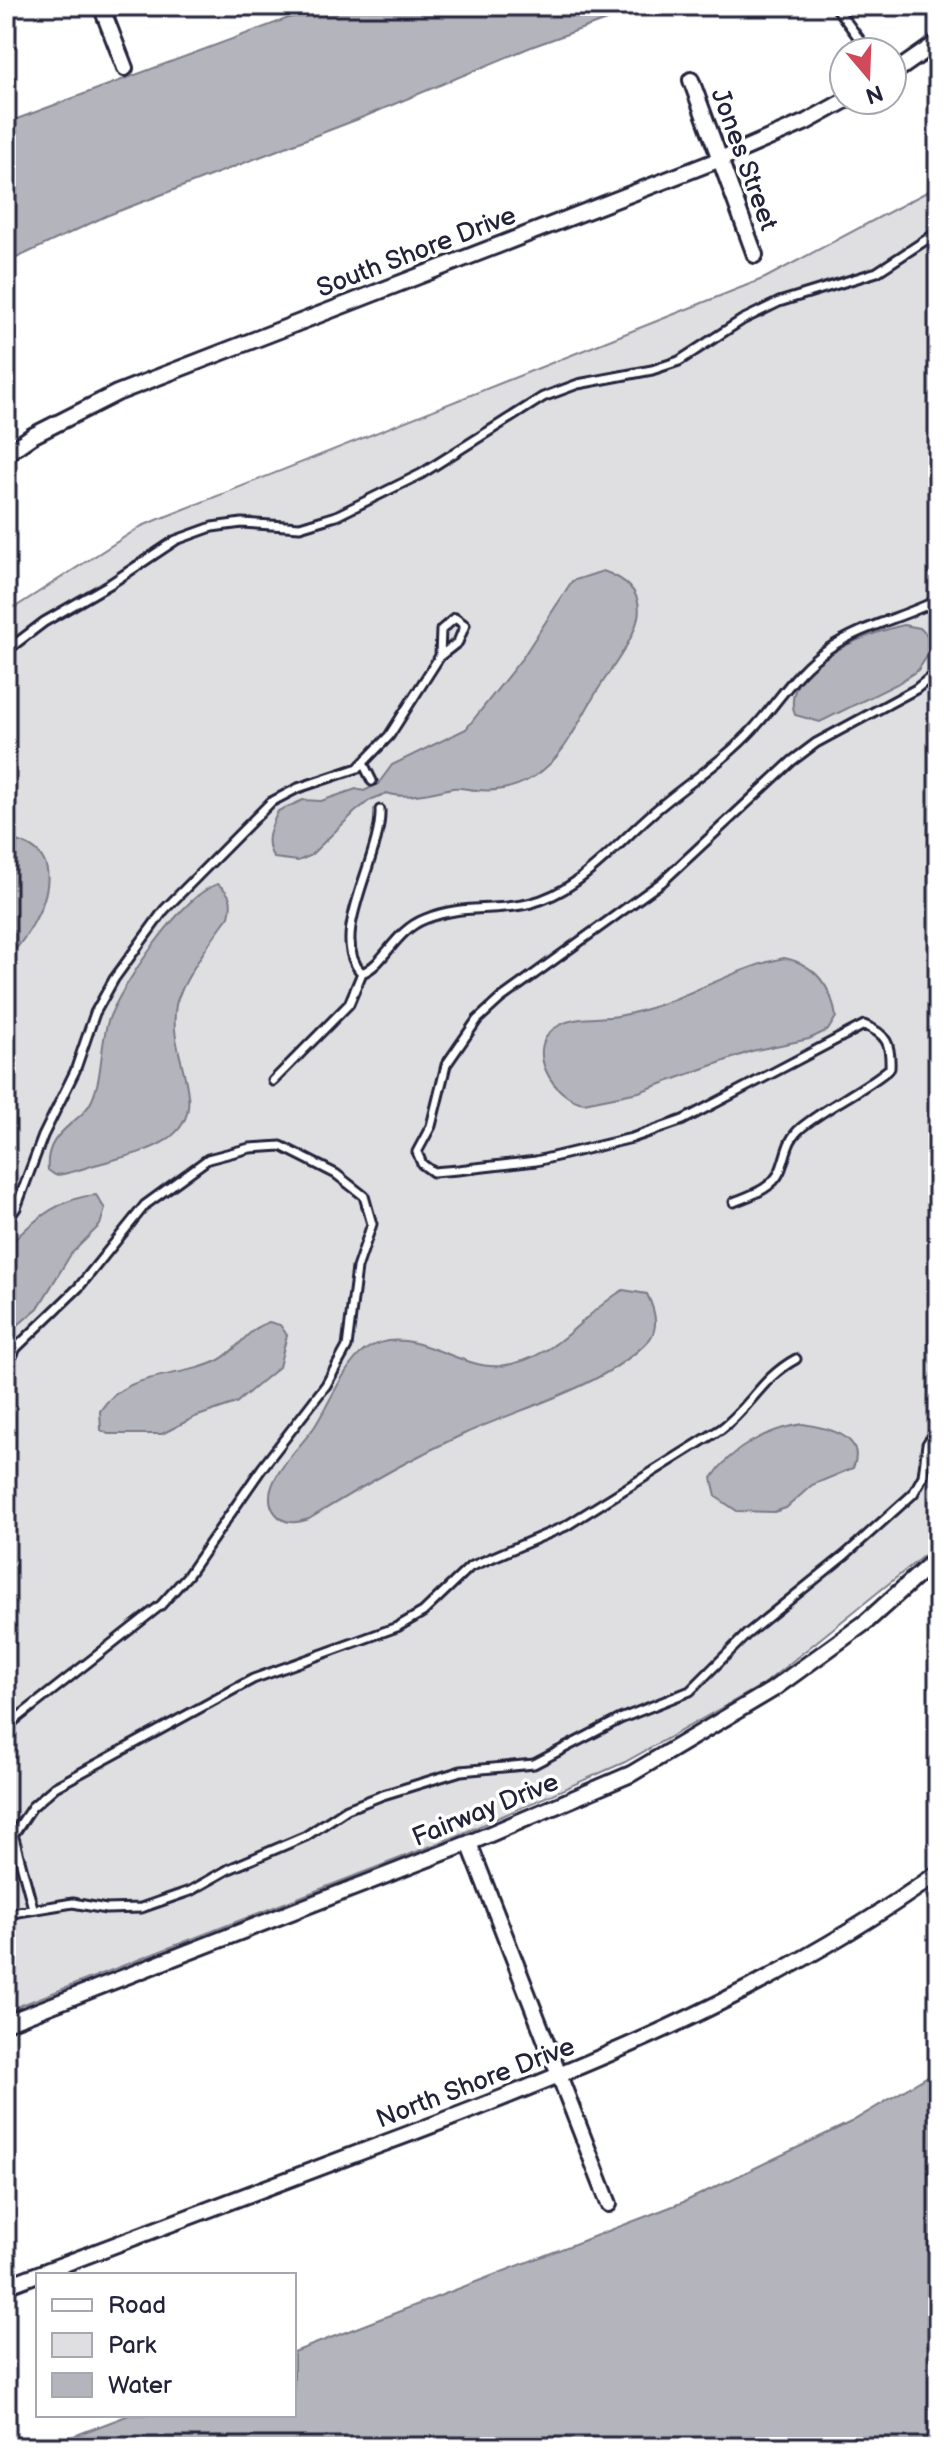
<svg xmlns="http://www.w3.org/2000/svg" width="944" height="2453" font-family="'Balsamiq Sans',sans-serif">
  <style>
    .green { fill: #dfdfe2; stroke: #80808e; stroke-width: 2 }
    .water { fill: #b4b4bc; stroke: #7a7a88; stroke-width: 2 }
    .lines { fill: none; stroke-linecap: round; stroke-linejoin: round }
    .service-casing { stroke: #22223b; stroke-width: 13 }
    .minor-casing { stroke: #22223b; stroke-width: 20 }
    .service { stroke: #fff; stroke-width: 7 }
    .minor { stroke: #fff; stroke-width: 14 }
    .labels { text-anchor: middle; stroke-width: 7; stroke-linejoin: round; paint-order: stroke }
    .street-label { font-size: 26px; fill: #22223b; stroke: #fff }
  </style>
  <rect width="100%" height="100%" fill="#fff"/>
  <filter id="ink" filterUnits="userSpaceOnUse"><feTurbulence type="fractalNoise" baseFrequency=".0125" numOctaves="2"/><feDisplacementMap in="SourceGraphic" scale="16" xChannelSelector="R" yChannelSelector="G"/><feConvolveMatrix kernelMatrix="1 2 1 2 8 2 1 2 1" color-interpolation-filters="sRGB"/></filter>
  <g filter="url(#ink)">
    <path class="green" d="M938,186V1544L764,1684L625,1762L457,1836L6,2011V613L142,526L765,278Z"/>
    <path class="water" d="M321,6H645L531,47L361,118L106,216L6,263V123Z
      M603,571C673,595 623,650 599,688C579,719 567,755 535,776C518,787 497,792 477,790C468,790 461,787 453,788C433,792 405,800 387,793L370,800L355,812L310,856L298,861L274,858C263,842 271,827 278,811L303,800L321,801L356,789L364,791L378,784L392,765L466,729L523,657L572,581Z
      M904,625L920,628L929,637L930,652L918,670L897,684L820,722L795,715C778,666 867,633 904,625Z
      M12,840C80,854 35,931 6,960V842Z
      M218,884C231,894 233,901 229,916C215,934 180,985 176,1005C170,1038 185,1064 188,1095C194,1144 137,1153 102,1163C85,1167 72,1174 55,1175L48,1170C44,1130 82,1124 92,1100C103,1075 100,1046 108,1021C120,987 183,894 218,884Z
      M784,958C815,964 832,987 836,1017L828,1030L809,1039L752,1051L639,1092L584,1103C553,1099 522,1046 558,1026C575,1016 598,1019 618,1016C677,1006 726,970 784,958Z
      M96,1195L105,1209L100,1225L71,1254L38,1308L19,1324L6,1328V1249C29,1223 60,1197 96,1195Z
      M623,1290L647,1294C654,1308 660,1327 649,1340C607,1386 520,1408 464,1434C411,1458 359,1488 309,1519C297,1523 285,1525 276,1514C253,1487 301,1448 315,1426C329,1404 345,1364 365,1350C408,1320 457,1370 500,1366C559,1359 580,1315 623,1290Z
      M269,1322L280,1325L287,1335L279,1367L236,1403L195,1417L162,1434H108L101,1430L100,1411C127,1369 179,1380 219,1360C239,1349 247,1329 269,1322Z
      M803,1424C828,1428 867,1436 853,1468L812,1485L786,1508L774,1512L737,1511L716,1497L712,1478C732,1447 768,1429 803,1424Z
      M938,2070V2447H45L129,2415H294V2352L686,2201L851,2122Z"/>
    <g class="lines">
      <defs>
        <path id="service" d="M835,6L869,52
          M6,651L44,622L110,584L176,540L212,527L242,523L300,527L336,516L421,474L543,397L578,384L652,370L679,361L742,320L779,302L877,272L938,232
          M363,763L372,781
          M380,810C382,858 326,937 362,973C385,964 394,931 425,919C479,897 518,923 575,882C607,860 631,830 661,806C692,780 726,759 754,728C779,701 796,670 828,649C862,626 901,618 938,600
          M273,1081L349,1004L362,973
          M734,1202C751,1195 772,1189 780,1171C787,1155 786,1140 802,1127C829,1105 863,1091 890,1068C891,1044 887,1034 864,1025L683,1120L632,1138L536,1161L458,1170L433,1172L422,1164L417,1152L431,1126L446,1065L477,1020L500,999L662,882L792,761L816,743L916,689L938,671
          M6,1222L16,1208L43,1136L75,1071L95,1013L114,979L164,910L271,802L298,788L358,768L389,736L440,656L458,642L465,625L455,618L441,630L440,656
          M6,1368L16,1348L79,1287L145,1205L208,1159L250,1148L281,1146L336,1174L364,1196L372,1224L357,1268L347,1347L326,1385L262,1468L188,1575L161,1605L6,1727
          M13,1834L33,1908
          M6,1846L32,1807L55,1787L253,1679L397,1627L423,1612L470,1567L566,1526L721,1429C751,1407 761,1378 796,1359
          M6,1914L73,1903L106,1909L141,1908L190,1891L229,1869L306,1836L347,1809L383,1795L461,1771L534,1764L620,1719L690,1691L747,1634L845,1555L913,1494L923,1476L927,1444L938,1427"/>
        <path id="minor" d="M101,6L125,68
          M892,74L938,42
          M691,80L755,255
          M6,454L32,436L117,393L718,160L806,122L846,100
          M469,1843L609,2204
          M6,2023L469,1843L631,1774L772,1690L866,1622L938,1557
          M6,2286C129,2240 251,2193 374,2147C570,2074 767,1996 938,1873"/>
      </defs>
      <use href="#service" class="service-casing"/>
      <use href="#minor" class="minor-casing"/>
      <use href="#service" class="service"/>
      <use href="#minor" class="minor"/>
    </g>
  </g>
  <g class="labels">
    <g class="street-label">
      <text transform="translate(745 159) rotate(70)" y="9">Jones Street</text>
      <text transform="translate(416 251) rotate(-21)" y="9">South Shore Drive</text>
      <text transform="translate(485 1809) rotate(-22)" y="9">Fairway Drive</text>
      <text transform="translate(475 2082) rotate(-21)" y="9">North Shore Drive</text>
    </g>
  </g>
  <rect width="944" height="2453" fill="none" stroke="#fff" stroke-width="32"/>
  <rect x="16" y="16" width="912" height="2421" fill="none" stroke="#22223b" stroke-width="3" filter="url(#ink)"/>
  <rect x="36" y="2273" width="260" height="144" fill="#ffffff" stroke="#a7a7b1" stroke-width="2"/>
  <rect x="52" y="2299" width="40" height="12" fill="#ffffff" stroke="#a7a7b1" stroke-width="2"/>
  <text x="108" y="2313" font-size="24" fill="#22223b">Road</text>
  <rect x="52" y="2333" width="40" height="24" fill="#dfdfe2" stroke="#a7a7b1" stroke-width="2"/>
  <text x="108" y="2353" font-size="24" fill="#22223b">Park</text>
  <rect x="52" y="2373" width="40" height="24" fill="#b4b4bc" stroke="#a7a7b1" stroke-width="2"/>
  <text x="108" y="2393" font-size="24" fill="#22223b">Water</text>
  <g transform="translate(868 76) rotate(161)"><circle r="38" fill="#ffffff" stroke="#a7a7b1" stroke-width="2"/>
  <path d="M0-6L14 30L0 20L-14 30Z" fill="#d1495b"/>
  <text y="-12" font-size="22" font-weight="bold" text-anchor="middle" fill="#22223b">N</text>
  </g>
</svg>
